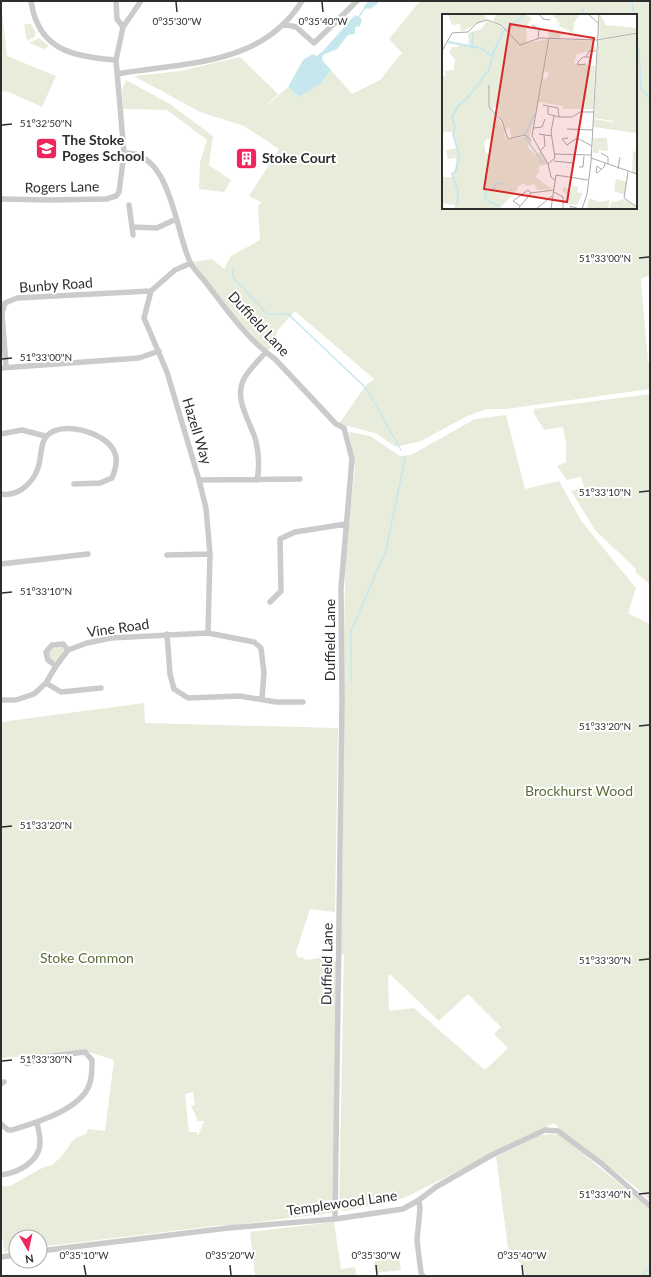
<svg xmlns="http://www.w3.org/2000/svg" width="651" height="1277" font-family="Lato,sans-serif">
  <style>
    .green { fill: #e8eddb; fill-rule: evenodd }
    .water { fill: #c6e7ee }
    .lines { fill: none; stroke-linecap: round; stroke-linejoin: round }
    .stream { stroke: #c6e7ee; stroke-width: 1.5 }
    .street { stroke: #cbcbcb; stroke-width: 5.5 }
    .ticks { fill: none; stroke: #2e2e2e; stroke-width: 1.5 }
    .labels { text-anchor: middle; stroke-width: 4; stroke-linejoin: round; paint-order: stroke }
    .poi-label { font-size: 14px; font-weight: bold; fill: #2e2e2e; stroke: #fff; text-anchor: start }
    .street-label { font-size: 14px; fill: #2e2e2e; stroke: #fff }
    .park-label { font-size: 14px; fill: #5c6d38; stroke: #fff }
    .inset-river { fill: none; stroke: #c6e7ee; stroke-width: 2 }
    .inset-road { fill: none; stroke: #ababab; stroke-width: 1 }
    .view { fill: #d62828; fill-opacity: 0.15; stroke: #d62828; stroke-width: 2 }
    .inset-edge { fill: none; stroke: #2e2e2e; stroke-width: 2 }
    .ticks-label { font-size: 10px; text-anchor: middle; fill: #2e2e2e; stroke: #fff; stroke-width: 4; stroke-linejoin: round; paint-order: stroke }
  </style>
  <rect width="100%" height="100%" fill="#fff"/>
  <path class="green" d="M420,1H650V275L641,279L648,362L650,363V389L506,409H487L467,416L421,441L396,447L375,433L339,424L366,385L374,379L295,311L278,330L271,348L267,351L227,308L193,262L212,259L224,269L231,256L260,240L258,206L261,202L249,196L279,149L244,126L200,112L134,76L180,71L240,57L278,94L260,111L288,87L299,97L320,84L331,70L352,94L380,80L402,53L389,39ZM443,15H636V208H443Z
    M1,3L7,56L56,76L42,107L9,92L1,91Z
    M24,24H31L36,33L34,37L27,41Z
    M39,38L49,46L44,49L29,43Z
    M126,80L170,104L213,136L209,165L231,180L224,192L199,189L200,162L207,140L167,110L123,109L122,90Z
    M650,394V584L635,572L636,569L595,530L571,491L584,487L581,477L567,480L557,466L566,462V444L563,427L544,430L533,412L534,409Z
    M506,415L525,489L559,481L582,522L636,588L628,613L650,624V1201L637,1188L561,1131L554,1123L404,1198L346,1211L339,1210L344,954H341L343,837L342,721L346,540L355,468L349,432L370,436L400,456L411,455L475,419ZM390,974L439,1021L468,994L501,1027L494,1034L508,1048L485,1070L414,1008L389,1011L388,978Z
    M58,646L63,648L64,652L57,661H51L48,653L51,649Z
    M144,703L145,723L338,728L335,912L310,909L296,952L298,957L304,958L305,960L320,958L322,960L336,961L333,1210L331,1213L234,1225H222L40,1247V1237H16V1250L4,1252L1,1225V1186H10L44,1167L52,1165L61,1157L74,1139L87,1133L88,1129L105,1131L114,1060L86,1051L1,1058V722ZM193,1092L195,1105L191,1106L198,1121H204L198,1136L197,1132H189L185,1094Z
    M550,1134L560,1135L650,1209V1276H525L523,1266L508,1248L496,1157L538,1136Z
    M334,1222L341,1269L355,1267L357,1276H255L250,1232Z
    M399,1258L401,1270L376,1273L374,1261Z"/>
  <path class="water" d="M369,1H378V3C373,7 370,11 363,7Z
    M355,15L362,19L360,26L355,27V34L348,35L337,49L323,55L322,60L331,70L320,84L299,97L288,87L303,60L313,54L317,56L322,52Z"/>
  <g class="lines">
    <path class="stream" d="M632,1L633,11
      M581,15L583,9
      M357,19L366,7
      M639,50L641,89L650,98
      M233,268V277L267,314H288L366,388L401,450
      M351,682V631L386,550L405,459L404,457
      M642,1276L650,1266"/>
    <path class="street" d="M31,1C38,50 73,57 116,60
      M283,24L296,27L314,43L357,1
      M123,27L141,1
      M117,74C184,62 261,67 302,1
      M124,153C171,151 175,230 190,262C194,270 202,277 207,284C227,310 248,340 275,359L336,424L344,428L352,459L341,588L342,701L335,1219
      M1,199L49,200L106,199L116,196L119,192L124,153L116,60L123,27L117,19L116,1
      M129,205L132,227L157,228L176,219
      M132,227L133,235
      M191,263L175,270L151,291L144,318L167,372L199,480L206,508L210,554L208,633
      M6,367L2,313L5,303L17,298L151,291
      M1,368L139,358L159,351
      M1,434L22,430L45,436
      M199,480L300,479
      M257,480C260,466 259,455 256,441C251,423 234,400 243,381C247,371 258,361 266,352
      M1,494C18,497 33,483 38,468C43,453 38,435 57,430C75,424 112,436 116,457C117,465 115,471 112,478L100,483L74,484
      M167,555L210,554
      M1,564L88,554
      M270,602L281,591L280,539L295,532L346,524
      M167,634L170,674L174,689L188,698L240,696L276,702H303
      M56,666L48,660L46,652L52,645L63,644L68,650
      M46,683L61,692L101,688
      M1,700H16L34,694L46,683L56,666L68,650L87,643L111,638L208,633L254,642L261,648L264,673L262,698
      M1,1084L4,1082
      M1,1124L8,1130H12C35,1123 73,1112 87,1090C92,1081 92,1070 92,1060L85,1052L42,1057L27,1064
      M1,1175C18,1173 41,1161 40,1141C40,1135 38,1128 37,1122
      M419,1200L420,1209L417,1240L421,1273L423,1276
      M40,1251L228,1228L335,1219L403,1209L419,1200L436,1187L492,1155L545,1130L558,1131L602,1164L650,1206
      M1,1257L16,1255"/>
  </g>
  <path class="ticks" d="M176,2L177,12M322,2L323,12M2,125L12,124M639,258L649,257M2,359L12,358M639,492L649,491M2,593L12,592M639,726L649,725M2,827L12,826M639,960L649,959M2,1061L12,1060M639,1194L649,1193M84,1265L86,1275M230,1265L231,1275M376,1265L377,1275M522,1265L523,1275"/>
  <defs>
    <symbol id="school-square" viewBox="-11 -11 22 22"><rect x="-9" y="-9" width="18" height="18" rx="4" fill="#f1255e" stroke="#fff"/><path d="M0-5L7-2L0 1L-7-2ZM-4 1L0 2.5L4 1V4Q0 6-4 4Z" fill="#fff"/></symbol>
    <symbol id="building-square" viewBox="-11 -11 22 22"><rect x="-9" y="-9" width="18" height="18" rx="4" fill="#f1255e" stroke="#fff"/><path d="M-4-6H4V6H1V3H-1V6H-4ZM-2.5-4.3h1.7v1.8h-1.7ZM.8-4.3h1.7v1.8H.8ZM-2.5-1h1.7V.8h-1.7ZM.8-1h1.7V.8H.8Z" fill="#fff"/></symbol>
  </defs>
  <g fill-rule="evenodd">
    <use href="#school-square" x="34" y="136" width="25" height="25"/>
    <use href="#building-square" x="234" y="146" width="25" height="25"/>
  </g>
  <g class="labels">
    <g class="poi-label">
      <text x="62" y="145">The Stoke<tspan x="62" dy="16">Poges School</tspan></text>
      <text x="262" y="163">Stoke Court</text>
    </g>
    <g class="street-label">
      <text transform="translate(62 187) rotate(-1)" y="5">Rogers Lane</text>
      <text transform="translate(56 285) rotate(-4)" y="5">Bunby Road</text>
      <text transform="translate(259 324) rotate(47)" y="5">Duffield Lane</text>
      <text transform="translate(197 431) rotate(73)" y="5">Hazell Way</text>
      <text transform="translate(118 628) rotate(-8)" y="5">Vine Road</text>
      <text transform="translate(330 640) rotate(-90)" y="5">Duffield Lane</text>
      <text transform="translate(327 964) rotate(-89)" y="5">Duffield Lane</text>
      <text transform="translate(342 1203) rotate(-8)" y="5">Templewood Lane</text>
    </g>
    <g class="park-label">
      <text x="579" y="796">Brockhurst Wood</text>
      <text x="87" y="963">Stoke Common</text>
    </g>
  </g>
  <g transform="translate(442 14)">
    <rect width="195" height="195" fill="#fff"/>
    <path d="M6,0H43L44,5L19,18L18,10L10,11ZM54,0H82L90,4L84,13L85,29L107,25L97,84L101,64L104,65L107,59L102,57L108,25L150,27L154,35L135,40L132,49L153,52L151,95H121V92L96,88L87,125L90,127L85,132L94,142L98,137L103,144L106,150L97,152V158L93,163L110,175L96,176L92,170L84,172L82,169L75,173L76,175L57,195H12L13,191L0,189V163H10L15,149L14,144L6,145L4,136L15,134L11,118H0V62L4,61L3,57L12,56L13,45L7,39L10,33H15L17,30L27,33L26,19L39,15L45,7L59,12L76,30L60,11L51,7ZM52,93L57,96L56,99L63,115L68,114L69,124L82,121L87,125L84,122L71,125H62L65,124L62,121L63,117L50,95ZM56,124L48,126L49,139L44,140L42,128L46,125ZM114,0H138L132,9L131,19L117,12L118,7L114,9L116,6L111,2ZM158,0L164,11L195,14V18L157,25ZM110,15L119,17L118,24H107L106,16ZM195,19V119L151,113L152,105L170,108L171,112V107L152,104L156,27ZM151,124H165L166,137L157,136V139H151ZM191,137L195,138V160L190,159ZM174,165L185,168L182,181L172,177ZM130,172L136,173L135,178L141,179L135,191L125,190L126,181L120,177L122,173L129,176ZM147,184L157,188L168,186L166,195H145ZM180,185L189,189L195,194L167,195L170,187L173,188Z" fill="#e8eddb" fill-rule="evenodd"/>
    <path class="inset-river" d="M6,28L39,34L50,42M30,34L31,19M83,120L93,100M83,123L101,149M44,174L43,185L57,192M51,175L54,169L61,170M15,191L16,177L10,160L14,157L17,140L11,120L13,114L10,103L18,89L23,87L47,56L52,37L61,18L82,1"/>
    <path class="inset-road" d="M97,0L101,5L108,6M146,0L156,9M90,11L97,15L96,25M107,24L90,122L106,150L109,163L113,166M0,37L10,19L26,18L35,9L45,6L59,11L78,31L98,24L155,26L195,19M144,43L147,37H154M147,49L150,37M144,50L136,51V48L141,43H149M47,71V93L60,107L66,125L83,121L89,126M101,91L116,94L117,103M106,93V100L117,103H130L138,98H152M92,114L100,113L103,105M125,115L151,116M97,120L110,122M126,124L120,125L125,131L135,124L150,132M98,137L103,132L102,121M159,139L166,143V150M112,140L149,141M149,144L195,160M112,147L131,149L132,141M106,150L113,144L109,118L112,102M137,153H141L142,142M159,155L155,152L154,158L155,159L162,153L163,149M176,155L178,143M186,158L182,184L195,193M112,178L121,183V195M78,192L71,187L86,176L89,179M76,195L89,179L112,176M94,195L110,182M109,195L114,161L146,166M129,195L128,192L138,195M140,195L145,180L149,148L157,0"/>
    <path class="view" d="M68,10L152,24L125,188L42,175Z"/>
    <rect width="195" height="195" class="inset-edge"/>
  </g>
  <g class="ticks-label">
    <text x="177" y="25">0°35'30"W</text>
    <text x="323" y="25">0°35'40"W</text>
    <text x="46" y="127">51°32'50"N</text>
    <text x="605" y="262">51°33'00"N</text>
    <text x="46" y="361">51°33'00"N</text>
    <text x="605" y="496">51°33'10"N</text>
    <text x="46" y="595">51°33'10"N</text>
    <text x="605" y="730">51°33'20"N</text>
    <text x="46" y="829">51°33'20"N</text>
    <text x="605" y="964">51°33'30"N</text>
    <text x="46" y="1063">51°33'30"N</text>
    <text x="605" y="1198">51°33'40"N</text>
    <text x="84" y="1259">0°35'10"W</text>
    <text x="230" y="1259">0°35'20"W</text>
    <text x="376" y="1259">0°35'30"W</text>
    <text x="522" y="1259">0°35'40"W</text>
  </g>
  <rect width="651" height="1277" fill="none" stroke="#2e2e2e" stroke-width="4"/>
  <g transform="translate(28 1249) rotate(171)"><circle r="19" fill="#ffffff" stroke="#ababab"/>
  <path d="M0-3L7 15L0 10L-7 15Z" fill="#f1255e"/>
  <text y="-6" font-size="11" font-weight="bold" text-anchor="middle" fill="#2e2e2e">N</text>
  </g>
</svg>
